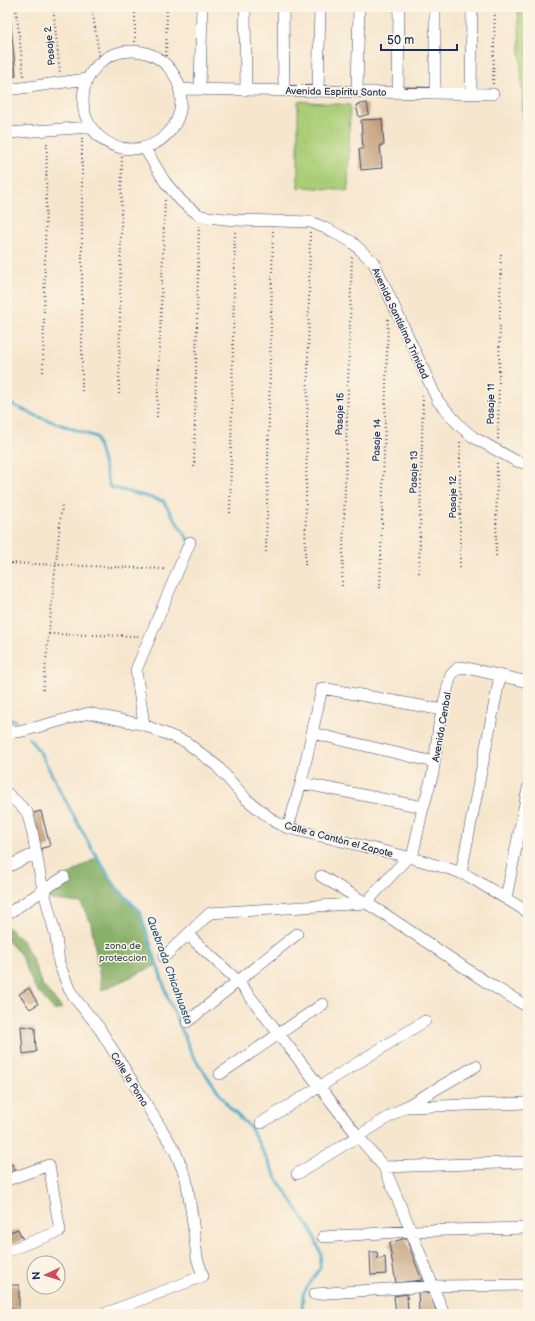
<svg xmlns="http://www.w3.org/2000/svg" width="535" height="1321" font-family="'Balsamiq Sans',sans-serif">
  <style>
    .green { fill: #aacd76; stroke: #627e6a }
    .forest { fill: #87b067; stroke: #517062 }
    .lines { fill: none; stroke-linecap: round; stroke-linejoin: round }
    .stream { stroke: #50aece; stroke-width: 3 }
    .building { fill: #c4a07b }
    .minor-casing { stroke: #3c4a6f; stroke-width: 12 }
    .path { stroke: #3c4a6f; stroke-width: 2; stroke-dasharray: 1 3; stroke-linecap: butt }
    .minor { stroke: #fff; stroke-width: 11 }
    .labels { text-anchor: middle; stroke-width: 3; stroke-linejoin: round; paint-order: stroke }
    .street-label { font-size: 10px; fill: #1b2f5e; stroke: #fcf5e5 }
    .park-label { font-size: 10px; fill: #3f5664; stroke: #fcf5e5 }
    .water-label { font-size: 11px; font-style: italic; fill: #2e5b85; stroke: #fcf5e5 }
  </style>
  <rect width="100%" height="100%" fill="#fcf5e5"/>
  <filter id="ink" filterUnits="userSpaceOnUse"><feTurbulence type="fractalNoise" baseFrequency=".025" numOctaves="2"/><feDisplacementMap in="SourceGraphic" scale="8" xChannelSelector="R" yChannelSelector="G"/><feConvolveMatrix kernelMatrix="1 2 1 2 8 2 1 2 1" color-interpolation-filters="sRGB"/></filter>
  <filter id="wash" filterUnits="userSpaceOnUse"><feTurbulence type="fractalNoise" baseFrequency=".012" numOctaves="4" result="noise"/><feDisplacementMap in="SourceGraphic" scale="16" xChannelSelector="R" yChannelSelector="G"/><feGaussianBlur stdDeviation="0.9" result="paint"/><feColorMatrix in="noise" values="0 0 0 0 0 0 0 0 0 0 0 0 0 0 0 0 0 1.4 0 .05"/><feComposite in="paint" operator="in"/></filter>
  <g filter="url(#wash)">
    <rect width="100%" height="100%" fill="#f7e6ce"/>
    <path class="green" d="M518,7H528V213Z
      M298,101L350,105L348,191L304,187L298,189Z"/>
    <path class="forest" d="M97,857L116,887L140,914L157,965L102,990L91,923L81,903L45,899L43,891Z
      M7,927L15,933L24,943L33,961L42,985L62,1008L55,1011L35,988L20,954L7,940Z"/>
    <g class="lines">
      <path class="stream" d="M7,402L39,417L96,437L110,487L163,501L189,541
        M7,720H14L17,723
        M29,738L41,754L62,794L92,849L116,887L140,912L169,1001L193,1056L229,1107L250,1127L279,1182L312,1231L321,1254L320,1268L303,1294L302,1314"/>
    </g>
    <g id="blocks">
      <path class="building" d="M7,15H10L16,76L7,77Z
        M367,103L369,114L359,117L356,105Z
        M382,119L384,145H380L382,168L361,170L359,149H363L361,120Z
        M41,811L50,846L39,849L30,814Z
        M29,988L38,1004L30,1009L19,994Z
        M21,1026L35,1028L36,1052L23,1054Z
        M12,1164L16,1173L7,1177V1166Z
        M18,1229L23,1240L7,1246V1233Z
        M406,1238L422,1280L396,1283L389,1243Z
        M370,1252H377L378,1260L385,1256L386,1274L371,1275Z
        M7,1285H19V1314H13V1307H7Z
        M418,1290L431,1295L437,1314H419Z
        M407,1294L408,1313L396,1314L394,1296Z"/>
    </g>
  </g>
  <g filter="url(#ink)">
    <use href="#blocks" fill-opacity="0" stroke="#3c4a6f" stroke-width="1"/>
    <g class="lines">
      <defs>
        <path id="minor" d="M283,7L284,90
          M245,9L246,90
          M83 100a49 49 0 1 1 98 0a49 49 0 1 1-98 0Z
          M179,89L493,94
          M200,89L202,7
          M7,90L87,79
          M318,91L320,7
          M357,91L359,7
          M398,92L399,7
          M435,93V7
          M471,93L472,7
          M7,133L90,127
          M144,147L165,182L182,202L199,215L207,217L235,220L311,222L325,228L352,242L374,263L438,401L460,426L473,437L516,461L528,464
          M144,725L136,670L190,542
          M7,731L19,732L89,713L144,725L186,742L217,766L246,799L275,822L288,828L412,858L453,870L470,877L528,912
          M312,733L434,762
          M301,783L423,807
          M7,793L27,812L32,830L41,880L56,937L59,963L69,989L77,1001L98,1026L175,1151L186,1178L192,1216L197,1258L203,1276L104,1314
          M288,828L301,783L322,688L443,710
          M412,858L422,812L433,773L439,725L448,686L451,675L459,667L467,668L528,682
          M7,867L36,853
          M461,873L500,676
          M321,876L386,915L486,982L528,1007
          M506,898L528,788
          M7,914L64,877
          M188,935L238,981L357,1135L384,1167L528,1162
          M164,957L210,913L366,903L408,857
          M187,1022L297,934
          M220,1074L323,1004
          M407,1107L528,1103
          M261,1123L425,1021
          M384,1167L411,1231L444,1314
          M297,1174L405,1107L476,1066
          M7,1180L49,1165L60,1231L7,1251
          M323,1237L411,1231L528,1228
          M314,1294L433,1286L528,1285"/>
      </defs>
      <use href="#minor" class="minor-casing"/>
      <path class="path" d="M16,7L24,79
        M53,7L60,72
        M92,7L100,62
        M135,50V7
        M166,64L167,7
        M493,84L495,7
        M7,180V143
        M43,372L47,140
        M82,391V138
        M119,394L122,148
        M157,417L165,198
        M498,439L501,251
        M194,467L199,224
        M230,513L235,231
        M266,552L273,231
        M496,556L497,462
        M7,563L167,569
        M305,565L310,232
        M460,567V439
        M419,573L423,395
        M342,586L352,255
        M380,588L388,319
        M49,634L139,636
        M43,690L62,504"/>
      <use href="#minor" class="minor"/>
    </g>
  </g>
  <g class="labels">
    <g class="street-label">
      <text transform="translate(49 46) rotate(-96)" y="4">Pasaje 2</text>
      <text transform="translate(336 91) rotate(1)" y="4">Avenida Espíritu Santo</text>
      <text transform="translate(401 323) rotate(65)" y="4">Avenida Santísima Trinidad</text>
      <text transform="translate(490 404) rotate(-89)" y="4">Pasaje 11</text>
      <text transform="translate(339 414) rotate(-88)" y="4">Pasaje 15</text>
      <text transform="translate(376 440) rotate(-88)" y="4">Pasaje 14</text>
      <text transform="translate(413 472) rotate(-89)" y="4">Pasaje 13</text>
      <text transform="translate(452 497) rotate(-90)" y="4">Pasaje 12</text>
      <text transform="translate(441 727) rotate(-80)" y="4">Avenida Cenbal</text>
      <text transform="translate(339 839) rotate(15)" y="4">Calle a Cantón el Zapote</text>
      <text transform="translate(130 1079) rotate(58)" y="4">Calle la Poma</text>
    </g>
    <g class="park-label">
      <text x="123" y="949">zona de<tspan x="123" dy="12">proteccion</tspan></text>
    </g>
    <g class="water-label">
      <text transform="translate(170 970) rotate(70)" y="4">Quebrada Chicahuasta</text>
    </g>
  </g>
  <rect width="535" height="1321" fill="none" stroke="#fcf5e5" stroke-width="24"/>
  <g transform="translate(46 1275) rotate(266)"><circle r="19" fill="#fcf5e5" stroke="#a2a6af"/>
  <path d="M0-3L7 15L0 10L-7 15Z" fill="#d1495b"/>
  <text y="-6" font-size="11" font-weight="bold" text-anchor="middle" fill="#1b2f5e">N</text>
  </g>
  <path d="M381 44v6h76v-6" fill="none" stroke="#1b2f5e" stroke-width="2"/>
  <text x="387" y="44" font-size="12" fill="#1b2f5e" stroke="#fcf5e5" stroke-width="3" paint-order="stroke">50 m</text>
</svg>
